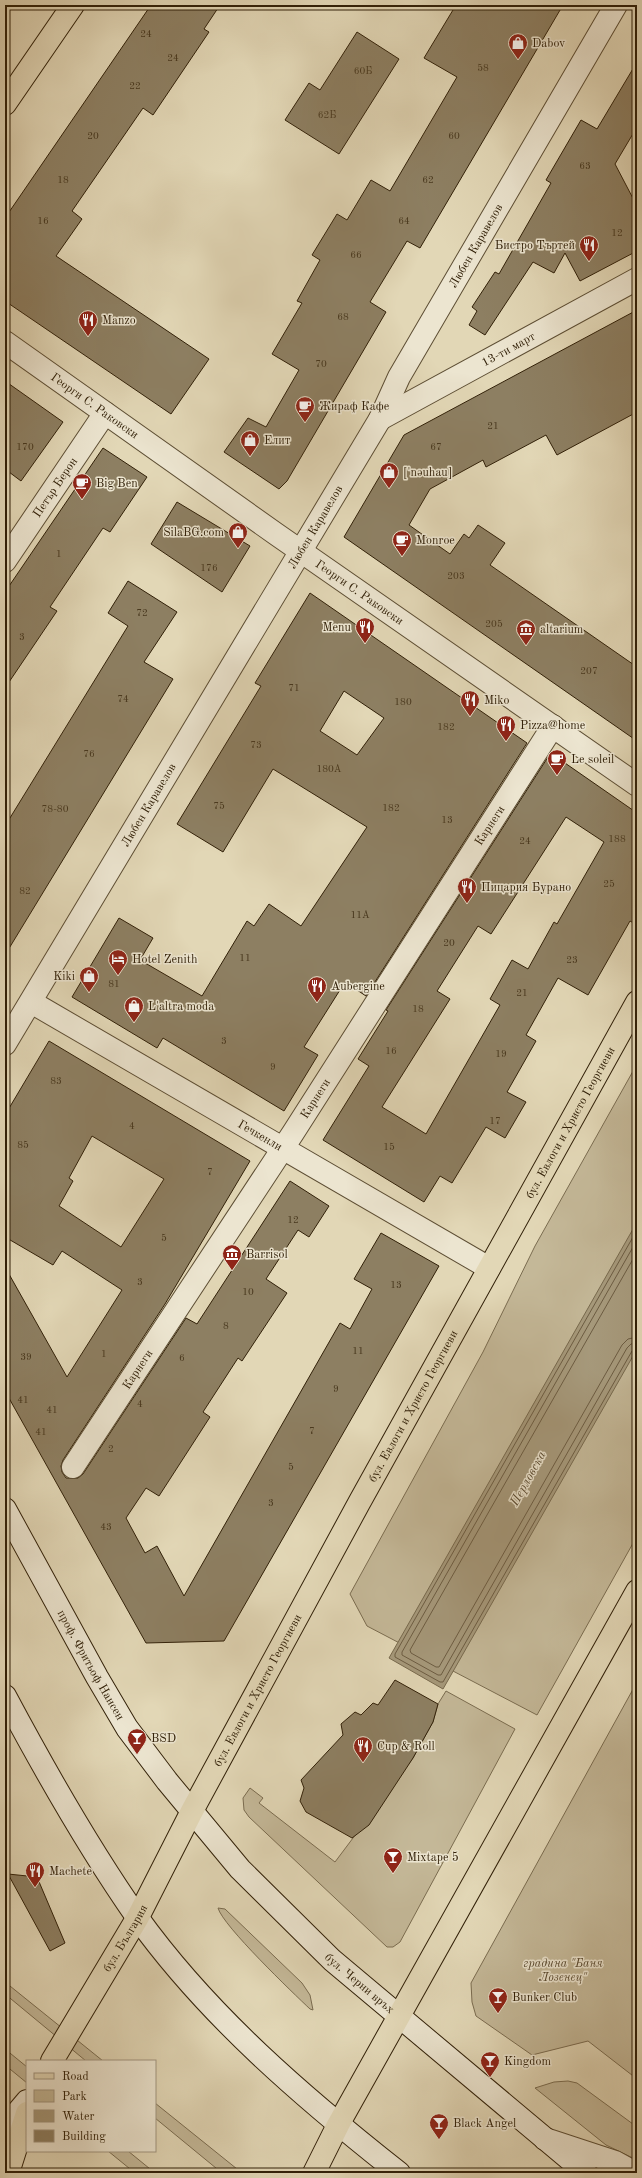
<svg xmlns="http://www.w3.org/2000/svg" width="642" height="2178" font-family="'Old Standard TT',serif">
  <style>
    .green { fill: #c4b898; stroke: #7a6c50 }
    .water { fill: #a6997b; stroke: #77694d }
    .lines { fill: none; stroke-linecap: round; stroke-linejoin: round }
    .shore { stroke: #6c5c42; stroke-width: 1 }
    .building { fill: #8d7f62; stroke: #312008; fill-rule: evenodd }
    .street-casing { stroke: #5d4e34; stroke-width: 24 }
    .secondary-casing { stroke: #312008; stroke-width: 24 }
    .primary-casing { stroke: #312008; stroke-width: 24 }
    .street { stroke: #ece5d0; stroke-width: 22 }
    .secondary { stroke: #ece5d0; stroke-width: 22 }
    .primary { stroke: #e2d7b6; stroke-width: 22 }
    .labels { text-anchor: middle; stroke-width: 3; stroke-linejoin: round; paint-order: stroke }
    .number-label { font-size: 10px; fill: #48381e }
    .poi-label { font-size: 12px; fill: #312008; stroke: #ece5d0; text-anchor: start }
    .street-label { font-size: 12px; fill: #312008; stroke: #ece5d0 }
    .park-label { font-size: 12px; font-style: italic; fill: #56462c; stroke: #ece5d0 }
    .water-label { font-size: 13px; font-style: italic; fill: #5a4a30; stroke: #ece5d0 }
  </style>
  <rect width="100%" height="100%" fill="#e2d7b6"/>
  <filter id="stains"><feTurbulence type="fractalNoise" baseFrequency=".005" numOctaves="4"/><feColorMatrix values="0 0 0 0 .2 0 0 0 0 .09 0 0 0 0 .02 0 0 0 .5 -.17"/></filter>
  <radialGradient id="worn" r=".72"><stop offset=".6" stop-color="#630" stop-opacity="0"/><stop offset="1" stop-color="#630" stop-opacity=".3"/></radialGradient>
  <path class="green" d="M637,1064V1536L537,1715L367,1626L350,1594L483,1352L535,1246Z
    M637,1682V2079L588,2041L532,2055L476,2016L472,2002L471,1983Z
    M446,1691L515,1729L400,1942L393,1947H387L249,1817L244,1810L243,1798L250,1788L263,1798L259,1803L335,1862L413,1758L433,1722L438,1704Z
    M218,1908L225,1909L302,1983L310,1995L313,2010L310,2009C293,1993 223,1926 218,1908Z
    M5,1982L103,2061H86L5,1994Z
    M5,2049L27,2067V2083L5,2065Z
    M568,2081L577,2083L637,2127V2160L606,2145L535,2088L554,2082Z
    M155,2103L242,2173H222L155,2118Z
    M108,2151H128L155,2173H135Z"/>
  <path class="water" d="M637,1222V1349L443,1689L389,1658Z"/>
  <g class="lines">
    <path class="shore" d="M637,1230L395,1654V1657L440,1682H443L632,1351L637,1348
      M637,1240L402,1652V1655L438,1675H441L627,1348L631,1344L637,1343
      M637,1252L410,1650L411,1653L436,1667H439L622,1345L628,1339L637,1337"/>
  </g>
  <path class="building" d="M151,5H220L204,29L209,32L153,115L143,108L72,211L82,219L56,256L209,359L171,414L5,301V218Z
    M456,5H563L420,248L407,241L370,302L386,312L287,481L279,489L224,452L248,418L266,427L299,370L272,354L302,303L297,301L320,260L312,255L337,214L347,220L371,180L390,191L457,77L424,58Z
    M357,32L399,59L339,154L285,120L309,83L320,90Z
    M637,62V127L615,164L637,206V251L580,281L565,253L554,273L533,262L485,335L469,325L477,311L472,307L495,272L499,274L551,183L546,180L581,120L597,129Z
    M637,310V412L557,455L546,435L486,467L483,460L430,489L409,525L450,554L464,534L469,538L478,525L505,543L490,565L637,667V741L344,537L404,435Z
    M5,381L63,422L21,481L5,469Z
    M103,448L147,477L110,532L103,528L50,607L57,611L5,688V592Z
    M177,502L250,546L222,592L151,544Z
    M128,581L177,612L144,662L173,679L5,955V826L128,626L108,613Z
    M310,593L527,743L366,996L345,982L304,1047L318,1055L284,1111L163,1038L157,1048L72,997L119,918L153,938L140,960L202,996L247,921L254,926L269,904L301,926L367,827L273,769L223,852L177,824L261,686L255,683ZM344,691L384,718L357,755L320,731Z
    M552,754L637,813V925L630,921L588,995L558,978L526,1035L536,1041L507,1092L526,1102L505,1138L486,1127L452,1183L440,1176L424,1202L323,1140L369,1066L358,1059L388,1011L386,1010L548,757L549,758ZM566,817L604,842L557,924L554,922L528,969L512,960L490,999L500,1005L426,1134L382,1107L450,999L437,991L478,926L491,934Z
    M49,1041L250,1161L165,1304L63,1460L61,1466L62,1472L66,1478H78L83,1474L186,1318L197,1324L290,1181L329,1206L309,1237L298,1230L266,1279L287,1293L242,1361L238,1358L203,1412L210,1417L159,1496L146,1488L126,1518L145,1553L157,1546L184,1596L340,1323L350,1329L372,1289L354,1279L381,1233L439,1266L224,1641L146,1643L5,1391V1267L67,1377L122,1290L62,1251L53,1265L5,1237V1115ZM92,1136L164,1179L121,1247L59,1206L73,1181L69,1178Z
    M395,1680L438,1704L433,1722L413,1758L369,1825L352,1838L306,1812L300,1801L304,1788L301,1780L343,1735L341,1724L355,1712L361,1715L373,1703L378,1705Z
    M8,1874L37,1877L65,1943L50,1951Z"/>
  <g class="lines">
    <defs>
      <g id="street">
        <path id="s1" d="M5,342L276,534L637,785"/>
        <path id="s2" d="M380,419L637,279"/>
        <path id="s3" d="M5,561L105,413"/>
        <path id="s4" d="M31,1002L489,1268"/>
        <path id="s5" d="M5,1044L380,419L399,377L616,5"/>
        <path id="s6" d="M73,1467L293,1133L553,726"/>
        <path d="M545,2139L615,2162L635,2173"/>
      </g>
      <g id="secondary">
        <path id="s7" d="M5,1509L97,1677L127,1728L167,1781L240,1869L332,1960L586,2173"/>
        <path d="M5,1696C45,1771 88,1847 137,1917C208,2016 304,2098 399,2173"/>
        <path d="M5,2127L27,2101"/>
      </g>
      <g id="primary">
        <path d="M5,104L73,5"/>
        <path id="s8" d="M52,2061L138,1917L192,1811L359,1503L637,1002"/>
        <path d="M8,2173L27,2113"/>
        <path d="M314,2173L338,2125L637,1591"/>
      </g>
    </defs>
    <use href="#street" class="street-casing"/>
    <use href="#secondary" class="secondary-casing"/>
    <use href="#primary" class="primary-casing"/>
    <use href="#street" class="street"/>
    <use href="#secondary" class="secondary"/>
    <use href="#primary" class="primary"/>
  </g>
  <defs>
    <symbol id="shop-pin" viewBox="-11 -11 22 30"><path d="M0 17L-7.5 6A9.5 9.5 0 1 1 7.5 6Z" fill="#8f2418" stroke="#ece5d0"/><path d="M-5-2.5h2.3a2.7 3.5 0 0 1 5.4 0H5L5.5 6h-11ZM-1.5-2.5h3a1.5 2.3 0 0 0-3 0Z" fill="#fff"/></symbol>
    <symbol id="restaurant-pin" viewBox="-11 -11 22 30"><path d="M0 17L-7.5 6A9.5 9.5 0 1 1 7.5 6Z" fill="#8f2418" stroke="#ece5d0"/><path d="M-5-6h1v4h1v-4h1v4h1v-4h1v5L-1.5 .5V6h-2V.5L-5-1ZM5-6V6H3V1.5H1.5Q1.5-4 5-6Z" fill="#fff"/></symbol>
    <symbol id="cafe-pin" viewBox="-11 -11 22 30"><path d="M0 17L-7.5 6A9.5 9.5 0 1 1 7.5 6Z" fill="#8f2418" stroke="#ece5d0"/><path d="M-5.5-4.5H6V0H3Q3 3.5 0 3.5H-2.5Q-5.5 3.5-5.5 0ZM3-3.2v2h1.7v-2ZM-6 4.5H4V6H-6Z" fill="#fff"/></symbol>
    <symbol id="museum-pin" viewBox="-11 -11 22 30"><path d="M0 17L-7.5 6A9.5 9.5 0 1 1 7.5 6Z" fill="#8f2418" stroke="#ece5d0"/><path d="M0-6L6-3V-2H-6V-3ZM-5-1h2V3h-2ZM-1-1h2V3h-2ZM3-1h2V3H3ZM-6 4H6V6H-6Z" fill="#fff"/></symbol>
    <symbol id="hotel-pin" viewBox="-11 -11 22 30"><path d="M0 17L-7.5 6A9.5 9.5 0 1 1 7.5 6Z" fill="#8f2418" stroke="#ece5d0"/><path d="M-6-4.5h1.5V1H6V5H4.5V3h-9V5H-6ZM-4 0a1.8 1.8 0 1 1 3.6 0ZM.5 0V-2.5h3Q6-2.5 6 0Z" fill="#fff"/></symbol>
    <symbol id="bar-pin" viewBox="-11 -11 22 30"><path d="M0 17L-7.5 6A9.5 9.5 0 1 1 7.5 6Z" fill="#8f2418" stroke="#ece5d0"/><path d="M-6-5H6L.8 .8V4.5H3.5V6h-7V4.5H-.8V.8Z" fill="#fff"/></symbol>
  </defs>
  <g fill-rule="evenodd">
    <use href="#shop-pin" x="507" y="32" width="22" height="30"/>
    <use href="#restaurant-pin" x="578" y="234" width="22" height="30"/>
    <use href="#restaurant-pin" x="77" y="309" width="22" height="30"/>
    <use href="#cafe-pin" x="294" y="395" width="22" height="30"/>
    <use href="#shop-pin" x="239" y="429" width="22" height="30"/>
    <use href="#shop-pin" x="378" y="461" width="22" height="30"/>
    <use href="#cafe-pin" x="71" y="472" width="22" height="30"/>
    <use href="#shop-pin" x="227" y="521" width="22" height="30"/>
    <use href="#cafe-pin" x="391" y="529" width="22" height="30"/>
    <use href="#restaurant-pin" x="354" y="616" width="22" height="30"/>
    <use href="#museum-pin" x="515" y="618" width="22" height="30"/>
    <use href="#restaurant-pin" x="459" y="689" width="22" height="30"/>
    <use href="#restaurant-pin" x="495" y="714" width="22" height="30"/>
    <use href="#cafe-pin" x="546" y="748" width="22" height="30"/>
    <use href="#restaurant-pin" x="456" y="876" width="22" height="30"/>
    <use href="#hotel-pin" x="107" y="948" width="22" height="30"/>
    <use href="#shop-pin" x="78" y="965" width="22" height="30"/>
    <use href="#restaurant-pin" x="306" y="975" width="22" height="30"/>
    <use href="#shop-pin" x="123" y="995" width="22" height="30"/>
    <use href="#museum-pin" x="221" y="1243" width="22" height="30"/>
    <use href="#bar-pin" x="126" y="1727" width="22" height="30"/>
    <use href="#restaurant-pin" x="352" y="1735" width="22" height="30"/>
    <use href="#bar-pin" x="382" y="1846" width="22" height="30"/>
    <use href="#restaurant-pin" x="24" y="1860" width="22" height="30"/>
    <use href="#bar-pin" x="487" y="1986" width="22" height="30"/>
    <use href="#bar-pin" x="479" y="2050" width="22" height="30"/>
    <use href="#bar-pin" x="428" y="2112" width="22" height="30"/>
  </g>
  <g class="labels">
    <g class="number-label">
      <text x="146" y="37">24</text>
      <text x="173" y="61">24</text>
      <text x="483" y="71">58</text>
      <text x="363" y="74">60Б</text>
      <text x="135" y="89">22</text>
      <text x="327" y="118">62Б</text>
      <text x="93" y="139">20</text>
      <text x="454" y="139">60</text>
      <text x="585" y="169">63</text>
      <text x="63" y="183">18</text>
      <text x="428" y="183">62</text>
      <text x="43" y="224">16</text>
      <text x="404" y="224">64</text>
      <text x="617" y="236">12</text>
      <text x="356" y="258">66</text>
      <text x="343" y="320">68</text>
      <text x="321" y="367">70</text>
      <text x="493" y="429">21</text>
      <text x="25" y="450">170</text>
      <text x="436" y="450">67</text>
      <text x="59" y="557">1</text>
      <text x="209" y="571">176</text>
      <text x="456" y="579">203</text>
      <text x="142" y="616">72</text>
      <text x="494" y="627">205</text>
      <text x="22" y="640">3</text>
      <text x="589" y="674">207</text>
      <text x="294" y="691">71</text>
      <text x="123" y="702">74</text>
      <text x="403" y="705">180</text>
      <text x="446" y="730">182</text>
      <text x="256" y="748">73</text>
      <text x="89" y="757">76</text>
      <text x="329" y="772">180А</text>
      <text x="219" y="809">75</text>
      <text x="391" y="811">182</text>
      <text x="55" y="812">78-80</text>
      <text x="447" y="823">13</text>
      <text x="617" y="842">188</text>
      <text x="525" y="844">24</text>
      <text x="609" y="887">25</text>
      <text x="25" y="894">82</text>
      <text x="360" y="918">11А</text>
      <text x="449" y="946">20</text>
      <text x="245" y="961">11</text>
      <text x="572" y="963">23</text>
      <text x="114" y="987">81</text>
      <text x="522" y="996">21</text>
      <text x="418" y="1012">18</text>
      <text x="224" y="1044">3</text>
      <text x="391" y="1054">16</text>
      <text x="501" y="1057">19</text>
      <text x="273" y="1070">9</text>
      <text x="56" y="1084">83</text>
      <text x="495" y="1124">17</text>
      <text x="132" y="1129">4</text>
      <text x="23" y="1148">85</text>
      <text x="389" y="1150">15</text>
      <text x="210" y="1175">7</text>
      <text x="293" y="1223">12</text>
      <text x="164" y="1241">5</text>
      <text x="140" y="1285">3</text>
      <text x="396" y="1288">13</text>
      <text x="248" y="1295">10</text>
      <text x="226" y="1329">8</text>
      <text x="358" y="1354">11</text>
      <text x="104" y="1357">1</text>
      <text x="26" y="1360">39</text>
      <text x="182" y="1361">6</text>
      <text x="336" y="1392">9</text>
      <text x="23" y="1403">41</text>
      <text x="140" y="1407">4</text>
      <text x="52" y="1413">41</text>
      <text x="312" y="1434">7</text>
      <text x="41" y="1435">41</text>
      <text x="111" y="1452">2</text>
      <text x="291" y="1470">5</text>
      <text x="271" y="1506">3</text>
      <text x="106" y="1530">43</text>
    </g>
    <g class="poi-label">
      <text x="532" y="47">Dabov</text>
      <text x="575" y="249" text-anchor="end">Бистро Търтей</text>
      <text x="102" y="324">Manzo</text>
      <text x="319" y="410">Жираф Кафе</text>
      <text x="264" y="444">Елит</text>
      <text x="403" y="476">['nəuhau]</text>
      <text x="96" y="487">Big Ben</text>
      <text x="224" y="536" text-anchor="end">SilaBG.com</text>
      <text x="416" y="544">Monroe</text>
      <text x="351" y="631" text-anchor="end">Menu</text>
      <text x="540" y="633">altarium</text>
      <text x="484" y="704">Miko</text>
      <text x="520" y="729">Pizza@home</text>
      <text x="571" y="763">Le soleil</text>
      <text x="481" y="891">Пицария Бурано</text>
      <text x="132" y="963">Hotel Zenith</text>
      <text x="75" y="980" text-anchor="end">Kiki</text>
      <text x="331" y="990">Aubergine</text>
      <text x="148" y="1010">L'altra moda</text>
      <text x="246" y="1258">Barrisol</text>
      <text x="151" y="1742">BSD</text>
      <text x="377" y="1750">Cup &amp; Roll</text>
      <text x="407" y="1861">Mixtape 5</text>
      <text x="49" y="1875">Machete</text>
      <text x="512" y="2001">Bunker Club</text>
      <text x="504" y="2065">Kingdom</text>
      <text x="453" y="2127">Black Angel</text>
    </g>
    <g class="street-label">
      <text dy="4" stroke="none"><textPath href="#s5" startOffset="927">Любен Каравелов</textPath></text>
      <text dy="4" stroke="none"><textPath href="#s2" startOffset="146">13-ти март</textPath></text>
      <text dy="4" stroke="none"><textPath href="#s1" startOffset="110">Георги С. Раковски</textPath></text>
      <text dy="4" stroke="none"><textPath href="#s3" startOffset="89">Петър Берон</textPath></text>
      <text dy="4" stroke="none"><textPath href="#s5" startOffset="603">Любен Каравелов</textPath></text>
      <text dy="4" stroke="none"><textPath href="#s1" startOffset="434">Георги С. Раковски</textPath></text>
      <text dy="4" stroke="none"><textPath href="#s5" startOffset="279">Любен Каравелов</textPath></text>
      <text dy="4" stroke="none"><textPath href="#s6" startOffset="765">Карнеги</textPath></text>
      <text dy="4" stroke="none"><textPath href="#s6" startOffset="441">Карнеги</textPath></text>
      <text dy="4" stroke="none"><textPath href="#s8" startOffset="1072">бул. Евлоги и Христо Георгиеви</textPath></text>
      <text dy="4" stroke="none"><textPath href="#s4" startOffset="265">Гечкенли</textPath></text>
      <text dy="4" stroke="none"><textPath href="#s6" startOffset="117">Карнеги</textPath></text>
      <text dy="4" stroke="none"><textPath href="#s8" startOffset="748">бул. Евлоги и Христо Георгиеви</textPath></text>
      <text dy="4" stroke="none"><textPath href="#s7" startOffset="178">проф. Фритьоф Нансен</textPath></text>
      <text dy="4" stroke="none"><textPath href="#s8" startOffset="424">бул. Евлоги и Христо Георгиеви</textPath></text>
      <text dy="4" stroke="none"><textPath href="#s8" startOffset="143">бул. България</textPath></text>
      <text dy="4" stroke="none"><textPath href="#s7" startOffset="597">бул. Черни връх</textPath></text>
    </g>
    <g class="park-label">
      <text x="563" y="1967">градина "Баня<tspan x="563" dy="14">Лозенец"</tspan></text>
    </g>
    <g class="water-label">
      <text transform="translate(527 1478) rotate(-61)" y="5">Перловска</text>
    </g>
  </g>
  <rect width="642" height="2178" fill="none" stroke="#e2d7b6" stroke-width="20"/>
  <rect x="6" y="6" width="630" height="2166" fill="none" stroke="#312008" stroke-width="2"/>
  <rect x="10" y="10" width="622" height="2158" fill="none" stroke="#312008"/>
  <rect x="26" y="2060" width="130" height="92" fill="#ece5d0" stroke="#a19680"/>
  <rect x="34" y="2073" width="20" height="6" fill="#e2d7b6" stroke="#a19680"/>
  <text x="62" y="2080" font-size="12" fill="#312008">Road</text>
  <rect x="34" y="2090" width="20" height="12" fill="#c4b898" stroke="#a19680"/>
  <text x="62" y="2100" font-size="12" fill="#312008">Park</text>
  <rect x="34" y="2110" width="20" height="12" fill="#a6997b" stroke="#a19680"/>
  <text x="62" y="2120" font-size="12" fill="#312008">Water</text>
  <rect x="34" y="2130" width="20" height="12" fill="#8d7f62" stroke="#a19680"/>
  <text x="62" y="2140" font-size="12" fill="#312008">Building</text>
  <rect width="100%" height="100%" filter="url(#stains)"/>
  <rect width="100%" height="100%" fill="url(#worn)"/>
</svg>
